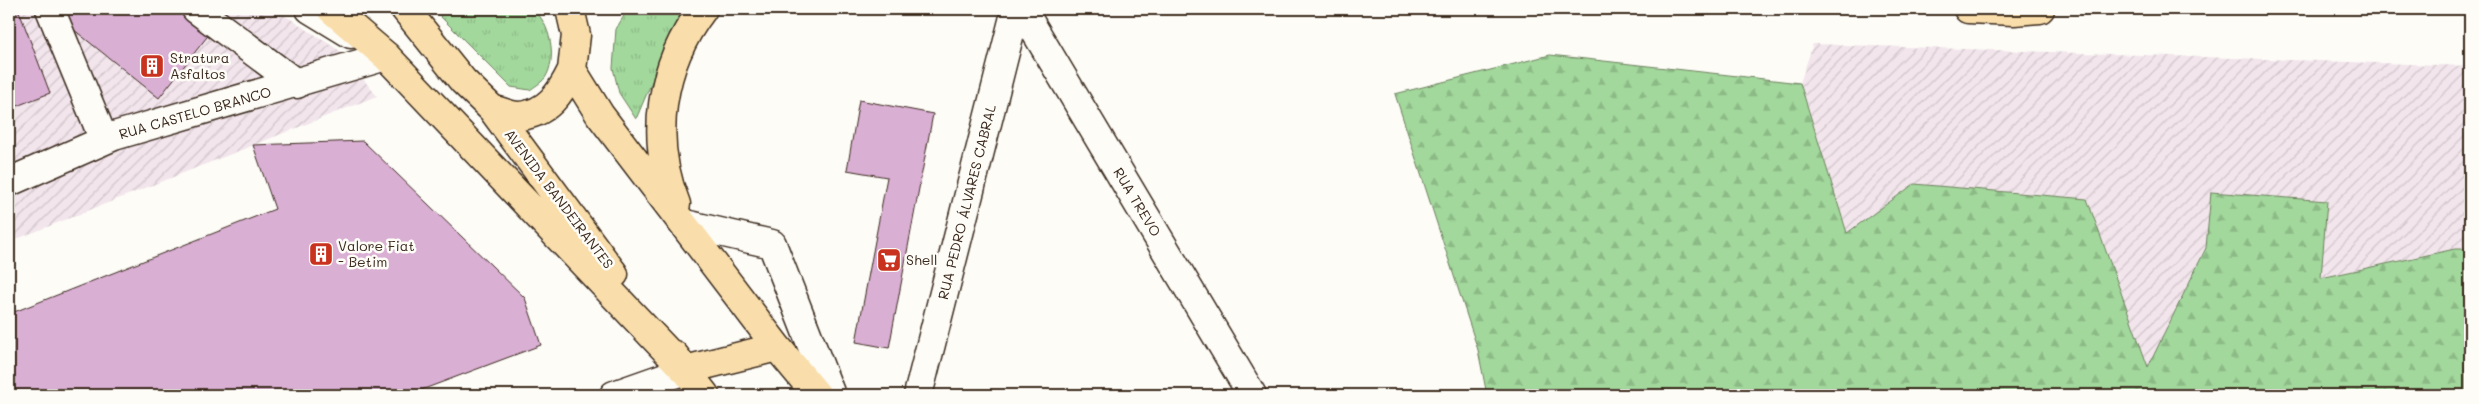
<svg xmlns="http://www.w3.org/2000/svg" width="2479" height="404" font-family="Mali,sans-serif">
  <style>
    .industrial { fill: url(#industrial-furrows) }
    .grass { fill: url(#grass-tufts); stroke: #6e815d }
    .forest { fill: url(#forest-firs); stroke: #6e815d }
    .building { fill: #daafd4; stroke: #3b2a1e }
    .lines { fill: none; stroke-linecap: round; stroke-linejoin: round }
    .minor-casing { stroke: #3b2a1e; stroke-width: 31 }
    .major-casing { stroke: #3b2a1e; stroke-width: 31 }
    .minor { stroke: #fdfcf7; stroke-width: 28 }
    .major { stroke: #f9deab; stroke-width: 28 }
    .labels { text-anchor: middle; stroke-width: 5; stroke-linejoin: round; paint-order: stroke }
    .poi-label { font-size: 14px; fill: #3b2a1e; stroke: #fdfcf7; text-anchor: start }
    .street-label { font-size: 14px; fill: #3b2a1e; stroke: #fdfcf7 }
  </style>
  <defs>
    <pattern id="industrial-furrows" width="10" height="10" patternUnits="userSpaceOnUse" patternTransform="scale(1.25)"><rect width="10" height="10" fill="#f2e5ec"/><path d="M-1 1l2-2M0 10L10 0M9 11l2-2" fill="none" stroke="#d0c5ca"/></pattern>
    <pattern id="grass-tufts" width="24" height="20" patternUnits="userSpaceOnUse" patternTransform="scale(1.25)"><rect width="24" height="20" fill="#a2d89c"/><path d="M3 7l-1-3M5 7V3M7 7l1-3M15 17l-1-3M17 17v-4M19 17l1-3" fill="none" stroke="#8cba86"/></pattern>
    <pattern id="forest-firs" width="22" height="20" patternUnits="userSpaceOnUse" patternTransform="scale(1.25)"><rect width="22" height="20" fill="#a2d89c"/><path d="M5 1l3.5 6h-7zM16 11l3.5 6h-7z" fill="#8cba86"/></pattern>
  </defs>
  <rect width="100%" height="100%" fill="#fdfcf7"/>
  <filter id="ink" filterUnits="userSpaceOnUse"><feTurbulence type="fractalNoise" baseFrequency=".02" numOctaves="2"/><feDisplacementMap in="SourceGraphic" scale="10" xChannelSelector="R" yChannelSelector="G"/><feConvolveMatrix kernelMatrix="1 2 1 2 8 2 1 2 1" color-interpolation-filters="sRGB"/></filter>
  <g filter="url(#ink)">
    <path class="industrial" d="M9,9H275L340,51L377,96L9,242Z
      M1813,44L2470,66V249H2455L2320,278L2212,192L2206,248L2148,368L2087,199L1914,184L1847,233L1800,83Z"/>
    <path class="grass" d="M433,9H533C550,23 558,58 545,78C542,82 534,87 530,90L511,87Z
      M628,9H683L636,119L619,93L613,68L616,29Z"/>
    <path class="forest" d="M1550,55L1800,83L1847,233L1914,184L2087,199L2148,367L2206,248L2211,192L2327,201L2321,278L2455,249H2470V395H1487L1478,350L1395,94Z"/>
    <path class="building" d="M65,9H179L210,33L159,98L58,17Z
      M19,11L50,93L9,109V15Z
      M859,100L933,114L889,348L856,342L887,177L847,170Z
      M363,141L525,298L541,345L408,395H9V314L275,209L253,145Z"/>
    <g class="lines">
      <defs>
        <path id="minor" d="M50,9L104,140
          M196,9L297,84
          M310,9L351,34
          M1022,9L1252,395
          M9,182L114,136L386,56
          M685,224L772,244L831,395
          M614,395L685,370
          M918,395L1016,9"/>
        <path id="major" d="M331,9L386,56L685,370
          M405,9L463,81L492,109L614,274
          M570,9L576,35L572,70L600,115L777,347L817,395
          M1968,9L2014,11L2040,9
          M492,109C500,111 511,116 519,116C547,114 561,93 572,70
          M676,204C649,138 660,65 703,9
          M674,355L705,395
          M685,370L777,347"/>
      </defs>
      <use href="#minor" class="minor-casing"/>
      <use href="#major" class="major-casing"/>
      <use href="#minor" class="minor"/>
      <use href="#major" class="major"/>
    </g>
  </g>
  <defs>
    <symbol id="building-square" viewBox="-11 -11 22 22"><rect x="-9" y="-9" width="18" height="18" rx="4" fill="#c8321e" stroke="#fdfcf7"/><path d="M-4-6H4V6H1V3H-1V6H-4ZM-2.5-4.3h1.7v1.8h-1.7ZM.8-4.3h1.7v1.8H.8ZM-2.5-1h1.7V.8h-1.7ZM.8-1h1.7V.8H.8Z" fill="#fff"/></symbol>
    <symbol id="supermarket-square" viewBox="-11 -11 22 22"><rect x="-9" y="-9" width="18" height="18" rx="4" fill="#c8321e" stroke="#fdfcf7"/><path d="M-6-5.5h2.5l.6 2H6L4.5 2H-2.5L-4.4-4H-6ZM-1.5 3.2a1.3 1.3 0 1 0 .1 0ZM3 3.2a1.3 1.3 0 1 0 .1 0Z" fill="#fff"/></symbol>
  </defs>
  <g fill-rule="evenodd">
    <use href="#building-square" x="138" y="52" width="28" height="28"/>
    <use href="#building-square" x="307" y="240" width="28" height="28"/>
    <use href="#supermarket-square" x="875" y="246" width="28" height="28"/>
  </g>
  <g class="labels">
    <g class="poi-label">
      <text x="170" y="63">Stratura<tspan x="170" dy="16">Asfaltos</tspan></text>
      <text x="338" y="251">Valore Fiat<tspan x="338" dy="16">- Betim</tspan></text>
      <text x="906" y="265">Shell</text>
    </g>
    <g class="street-label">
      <text transform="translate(195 113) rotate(-16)" y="5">RUA CASTELO BRANCO</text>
      <text transform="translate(559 199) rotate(53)" y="5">AVENIDA BANDEIRANTES</text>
      <text transform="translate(967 202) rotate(-76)" y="5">RUA PEDRO ÁLVARES CABRAL</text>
      <text transform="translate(1137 202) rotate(59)" y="5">RUA TREVO</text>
    </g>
  </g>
  <rect width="2479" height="404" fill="none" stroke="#fdfcf7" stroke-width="30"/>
  <rect x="15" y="15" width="2449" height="374" fill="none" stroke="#3b2a1e" stroke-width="2" filter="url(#ink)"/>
</svg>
